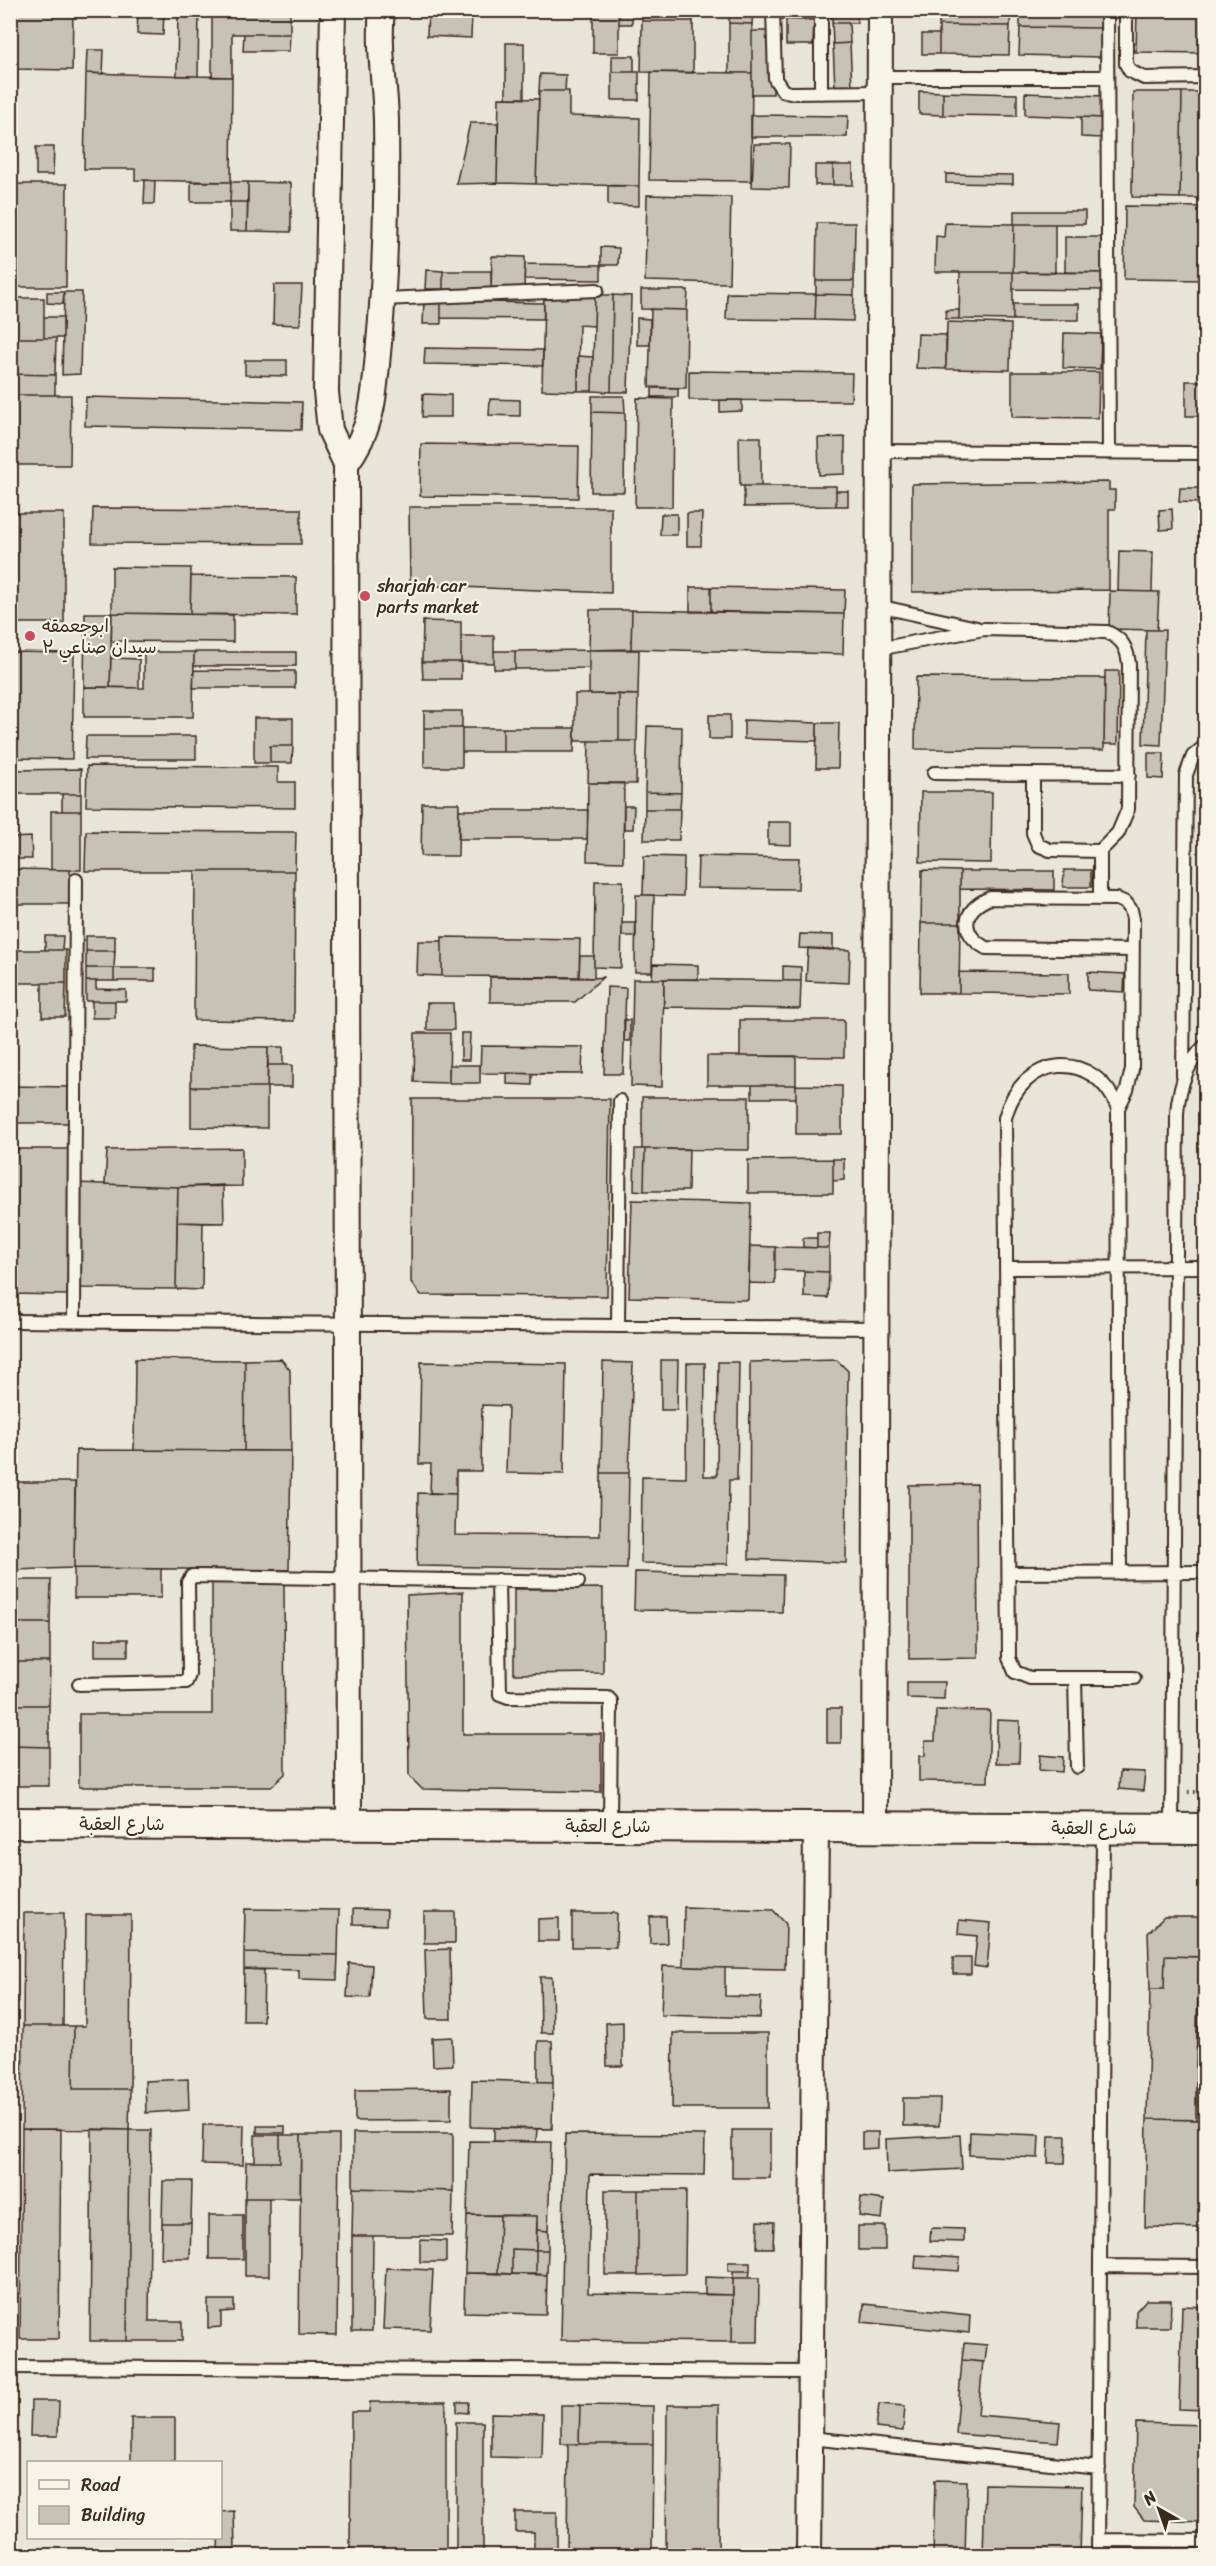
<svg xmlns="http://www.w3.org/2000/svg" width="1216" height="2566" font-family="Sriracha,'Playpen Sans Arabic',sans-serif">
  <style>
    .built { fill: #e9e4d9; fill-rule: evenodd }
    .building { fill: #c8c1b6; stroke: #3b2a1e; stroke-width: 1.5 }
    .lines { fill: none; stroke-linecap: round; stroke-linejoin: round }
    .service-casing { stroke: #3b2a1e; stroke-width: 16 }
    .minor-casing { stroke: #3b2a1e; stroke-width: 28 }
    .tertiary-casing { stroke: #3b2a1e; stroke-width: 34 }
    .path { stroke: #3b2a1e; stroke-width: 4; stroke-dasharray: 1.5 4.5; stroke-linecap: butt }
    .service { stroke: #f7f3e8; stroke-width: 12 }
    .minor { stroke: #f7f3e8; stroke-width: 24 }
    .tertiary { stroke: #f7f3e8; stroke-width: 30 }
    .poi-dot { fill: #d1495b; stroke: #f7f3e8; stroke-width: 2 }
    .labels { text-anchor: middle; stroke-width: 4.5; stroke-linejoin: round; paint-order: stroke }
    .poi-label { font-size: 18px; fill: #3b2a1e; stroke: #f7f3e8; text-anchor: start }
    .street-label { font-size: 18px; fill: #3b2a1e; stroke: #f7f3e8 }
  </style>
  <rect width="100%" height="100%" fill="#f7f3e8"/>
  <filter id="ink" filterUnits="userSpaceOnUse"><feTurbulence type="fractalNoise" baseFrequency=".0167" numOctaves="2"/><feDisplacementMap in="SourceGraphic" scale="12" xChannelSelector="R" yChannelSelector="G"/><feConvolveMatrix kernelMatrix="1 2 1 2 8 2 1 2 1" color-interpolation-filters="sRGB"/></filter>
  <g filter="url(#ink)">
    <path class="built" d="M11,11H1205V2555L11,2556ZM28,2462H220V2538H28Z"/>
    <path class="building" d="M15,10H73L72,70L14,69Z
      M138,10H164L163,35L137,34Z
      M178,10H199L198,76H177Z
      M212,10H290V34H232V77H212Z
      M428,10H472L471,38L427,36Z
      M593,10H619V53H593Z
      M619,10H632V24H619Z
      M642,10H694L693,21H642Z
      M729,10H753L752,24L729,23Z
      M780,10H804V20L779,19Z
      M832,10H856L857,23H832Z
      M940,10H1011L1010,26L939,25Z
      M1020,10H1102L1101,28L1020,27Z
      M1137,10H1206V53L1136,52Z
      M786,19L814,20L813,45H786Z
      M642,21H693V73L641,72Z
      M729,23L752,24V73H729Z
      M832,23H849L850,43L833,44Z
      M939,25L1010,26L1009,55L939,54Z
      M1020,27L1101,28V57L1019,55Z
      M752,31H773V94H752Z
      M244,34H290L289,51H243Z
      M922,34H939V54H922Z
      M506,43H524V98H506Z
      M850,43L852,88H835L833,44Z
      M87,50H104L103,74L86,73Z
      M612,56H634V72H612Z
      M612,72H639V100H612Z
      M651,72L752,73L751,181L649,180Z
      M86,73L232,77L231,182L135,180V169H84Z
      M540,74L566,75L565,91H539Z
      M539,91H569V116L640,118L639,186L536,184Z
      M919,91L943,92V115L919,114Z
      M943,92L1017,94V116L943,115Z
      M1133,92H1182L1180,198L1132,197Z
      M1182,92H1206V198H1180Z
      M1025,93L1104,96L1103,118L1025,115Z
      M499,98L539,99L536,184L497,183Z
      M751,115L848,116L847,137H751Z
      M1081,117L1103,118L1102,138L1081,137Z
      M470,123H498L497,183L456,184Z
      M754,144H790L789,188L752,187Z
      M36,147H54L53,175H36Z
      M815,165H833V185H815Z
      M833,165H853V185H833Z
      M946,174L1013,175V184L946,183Z
      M145,180L155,181L154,204H144Z
      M191,182H231L230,202H191Z
      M231,182H248V202H230Z
      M248,182L291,183V232L247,231Z
      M10,184H67L66,287H10Z
      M608,186H639V206L608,205Z
      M647,195L731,197L729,283L645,281Z
      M230,202H248L247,231H230Z
      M1125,206L1206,207V280L1124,279Z
      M1014,211H1085V224H1014Z
      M817,223H855L854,281H816Z
      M945,223L1014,224L1013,272H935L936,236L944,237Z
      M1014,224H1055V273L1013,272Z
      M1065,237H1105L1104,273L1065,272Z
      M601,247L619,248L618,265H601Z
      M492,256L525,257L524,290H491Z
      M525,264L601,265V280L524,279Z
      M426,270L443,271V289H425Z
      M443,271H491V290L443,289Z
      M960,272H1013V320L959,319Z
      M1013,272L1104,273L1105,290L1013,289Z
      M816,281H854V295L816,294Z
      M274,285H302L300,325L273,324Z
      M641,290H688L687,310L641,309Z
      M47,292H64L63,304L47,303Z
      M64,292H82L80,374L62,375Z
      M727,293L816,294L815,320L726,319Z
      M816,294L854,295L853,321L815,320Z
      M544,295H595L594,326L579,325L578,391L542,390Z
      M595,295H613L611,392L592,391Z
      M613,295L631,296L628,392H611Z
      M10,298H44V338H10Z
      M424,301H441V324H423Z
      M441,301L544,303V319L441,318Z
      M1013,304H1079V320H1013Z
      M651,309L687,310L686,388L649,387Z
      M946,310H959V319H946Z
      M44,317H63V338H44Z
      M637,318L650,319V345H637Z
      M947,322L1011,324L1010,370L946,369Z
      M1064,333L1101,334L1100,369L1063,368Z
      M918,334L946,335V369L916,368Z
      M10,338H56L55,375L10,374Z
      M425,348L543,350V366L424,364Z
      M578,356L593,357L592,391H578Z
      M245,360H287V376L245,375Z
      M689,371L852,373L851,401L689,400Z
      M1012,372H1099L1098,418L1012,417Z
      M10,374L55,375V395H10Z
      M1186,381H1206V416H1186Z
      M652,388H678V397H652Z
      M423,394L451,395V417H422Z
      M10,395H71L70,465H10Z
      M592,396H624L625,413L592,412Z
      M86,397L302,402L301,430L85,426Z
      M637,398L673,399L672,507H635Z
      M490,399L520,400V416L489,415Z
      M720,400H742V411L720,412Z
      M592,412L625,413L624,492H591Z
      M739,437H761V486H740Z
      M845,437V474L819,475L818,438Z
      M421,444L579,446L578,498L420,496Z
      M1109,482V490H1115V509H1109V590L912,592V484Z
      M744,486H836V506L744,507Z
      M1180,488H1200L1199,503L1179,502Z
      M836,491H848V506H836Z
      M409,507H611V593L410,585Z
      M93,508L301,509V544L92,543Z
      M1172,509L1173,529L1160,530L1159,510Z
      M15,513H64V623H15Z
      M687,513H702L701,546H687Z
      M661,514H677V535H660Z
      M10,535H15V623H10Z
      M1119,551L1153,552L1152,592L1118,591Z
      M112,567L191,568L190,614L112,613Z
      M191,576L296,577V615L190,614Z
      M690,587H711V612H690Z
      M711,587L845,590L844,614L711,612Z
      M1110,591L1159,592L1157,630L1109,629Z
      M590,610H632L631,649L589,650Z
      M632,610L844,614L843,654L631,649Z
      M85,613H112L110,687H84Z
      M112,613L233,615V642L111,641Z
      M423,621L461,622V662H422Z
      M1146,630H1165L1161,745L1143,744Z
      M461,636H494V663L461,662Z
      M589,650V668L515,669V651Z
      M589,650H639L638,695L589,694Z
      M494,651H515V669H494Z
      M10,652L74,653L72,759L10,758Z
      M144,652H194L193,717H84V687L144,688Z
      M194,652H296V666H194Z
      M111,658L139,659V688L110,687Z
      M422,662H461V679H423Z
      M194,670L295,671V688H193Z
      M1105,671H1119L1118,744H1104Z
      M916,677L1105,678L1104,750L915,749Z
      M575,694H619V741H575Z
      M619,694L638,695L637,741H619Z
      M424,711H462V728H424Z
      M709,715H730V739H709Z
      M254,718H293V746H270V763H254Z
      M744,720L817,723V741L744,739Z
      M817,723H839L838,768H816Z
      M647,726L682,727L681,793L645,792Z
      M424,728H462V767H424Z
      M462,728H503V752H462Z
      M503,728H575L574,752H503Z
      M86,736H196V759H85Z
      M589,741H637L636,784L588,783Z
      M270,746H293L292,763H270Z
      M1148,753H1164L1163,779L1148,778Z
      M87,766L278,767V782H295V808L86,806Z
      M81,769V794H10V770Z
      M588,783H624L623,862L587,861Z
      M645,792L681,793L680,809H645Z
      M921,792H992L991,863L920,862Z
      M62,794H81V811H62Z
      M422,803H459L458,856H421Z
      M624,806H634L633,829H624Z
      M645,809H680L679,840H644Z
      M459,810H588L587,839H459Z
      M51,811H81V870H51Z
      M768,822H791V845L768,844Z
      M86,831L296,832L295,871H85Z
      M31,837L32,859H10V838Z
      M644,856L684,857L683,896L643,895Z
      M698,856L799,858L798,889L697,888Z
      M10,869L70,870V904H10Z
      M922,870L960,871V923H921Z
      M1064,870H1091V887H1063Z
      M195,871H295L294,1021L194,1020Z
      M960,871H1054V890L960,889Z
      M595,881H623L621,968L594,967Z
      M636,895H654L652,972H635Z
      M622,923H636V936H622Z
      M921,923H960L959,993H920Z
      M800,934L833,935V950L799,948Z
      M45,936H63L62,950H45Z
      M86,936H115V951H86Z
      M442,937L580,939L579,977L442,976Z
      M418,941H442V976L417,975Z
      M808,948L850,950L849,983L806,981Z
      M10,950H66V983H10Z
      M86,951H115L114,968H86Z
      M580,956H594V978L579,977Z
      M653,964L698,965V979H652Z
      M783,966L801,967V981H783Z
      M86,968H114V981H86Z
      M114,968H155V981H114Z
      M959,972L1069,973V994L959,993Z
      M1088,972L1125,974L1124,992L1088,990Z
      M490,977L594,978L603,977L575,1002H490Z
      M633,979H664L662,1087L631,1086Z
      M664,979L801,981L800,1009L664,1007Z
      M86,981H96V989L126,990V1001H86Z
      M42,983H66L65,1017H42Z
      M607,987L626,988L623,1074H604Z
      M92,1001H115V1018H92Z
      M427,1003H453L454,1030H427Z
      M624,1020H630V1041H624Z
      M740,1020H844V1057L740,1056Z
      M415,1033H450L449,1083L414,1082Z
      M461,1033H470L469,1060H461Z
      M191,1046L268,1047L267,1087H191Z
      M481,1046L583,1047L582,1074L480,1073Z
      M268,1047H283V1065H268Z
      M707,1056H796V1085H707Z
      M268,1065H292V1087H267Z
      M449,1065H480V1083H449Z
      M507,1073L532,1074V1085L507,1084Z
      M752,1085H796V1098H752Z
      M796,1085L842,1086V1134H796Z
      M10,1086L69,1087V1123H10Z
      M191,1087H267V1128L191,1127Z
      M642,1097H749V1150L642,1149Z
      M412,1099H610L607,1296L421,1295L411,1282Z
      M242,1148V1186L178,1187L105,1184L107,1150Z
      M10,1149H71L68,1295L10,1294Z
      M635,1149H645L644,1191L634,1190Z
      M645,1149H689L688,1191H644Z
      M833,1159H844V1180L833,1181Z
      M833,1159V1193H748V1160Z
      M76,1183L178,1187L176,1289L77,1288Z
      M223,1185L224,1223L177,1222L178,1187Z
      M632,1200L751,1203L748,1300L629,1297Z
      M177,1222L203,1223L202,1290L176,1289Z
      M817,1233H830L829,1248H817Z
      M803,1238H817V1248L803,1247Z
      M750,1246L775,1247V1284L749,1283Z
      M775,1247L829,1248V1272L775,1270Z
      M804,1271L829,1272L828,1298L804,1297Z
      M135,1359L245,1360L244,1451L134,1450Z
      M281,1359L290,1370L291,1451H244L245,1360Z
      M661,1360H678L677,1410H661Z
      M837,1360L848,1371L846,1563L749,1559L750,1362Z
      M421,1362L566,1364L564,1474L506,1473L508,1406L482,1405L481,1471H456V1494L430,1493L431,1464H419Z
      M603,1362L633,1363L629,1473H601Z
      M718,1362H739L737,1480H729L728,1564L641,1563L642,1477L686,1478L687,1363H705L704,1476H717Z
      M10,1406H14L12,1570H10Z
      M76,1450L291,1451L289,1570L74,1568Z
      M601,1473H629L627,1569L417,1566L418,1493L456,1494L455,1535L600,1536Z
      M13,1482H75L74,1568L12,1570Z
      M977,1484L978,1658L909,1659V1485Z
      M74,1568L161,1569V1598H74Z
      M635,1572L783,1575L782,1612L634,1610Z
      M10,1580H51L50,1623H10Z
      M212,1583H284L285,1774L271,1787H79V1714H212Z
      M603,1588V1673L514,1674V1589Z
      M463,1592V1734H601V1792L422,1789L409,1776L407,1595Z
      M10,1623H50V1662H10Z
      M95,1639H128V1656H95Z
      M10,1662H50L49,1705H10Z
      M907,1682H945L944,1699L907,1698Z
      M10,1705H49V1747L10,1746Z
      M827,1708H841V1743H827Z
      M936,1710L990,1711L988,1782L919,1781V1756H925V1741H935Z
      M997,1720L1020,1721L1019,1763H996Z
      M10,1746L49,1747V1786H10Z
      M1040,1755L1063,1757L1062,1772L1039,1770Z
      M1120,1771L1145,1772L1143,1791L1119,1789Z
      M10,1907H14V1945H10Z
      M684,1907L773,1910L786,1924L785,1969L683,1967Z
      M245,1909L339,1910L338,1955L244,1953Z
      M353,1909L387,1910L386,1925L353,1924Z
      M424,1912H455V1943H424Z
      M24,1913H64L63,2026H23Z
      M572,1913H617L616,1947H572Z
      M86,1915H131L130,2089H73L74,2026H85Z
      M666,1916L667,1943L650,1944V1917Z
      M1164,1917H1206V1957L1165,1956L1164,1989H1150L1148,1933Z
      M559,1918V1941H538V1919Z
      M959,1920L991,1923L987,1968L974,1966L977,1936L958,1934Z
      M450,1949L451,2019H427L425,1950Z
      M244,1953L338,1955L337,1980L299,1979V1970L244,1969Z
      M1165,1956L1199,1957L1196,2120L1147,2119L1150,1989H1164Z
      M1199,1957H1206V2067H1196Z
      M953,1958H971V1974H953Z
      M349,1963L372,1965L370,1998L347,1997Z
      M663,1966L725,1968V1996L761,1997L760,2018L661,2015Z
      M244,1969L264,1970L263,2021H243Z
      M540,1977H552L553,2033H541Z
      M623,2022V2066H607L606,2023Z
      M23,2026H74L73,2089H130L129,2130L22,2129Z
      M673,2033H768V2108H672Z
      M452,2037L453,2065L433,2066L432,2038Z
      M538,2041H552L553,2082H538Z
      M1196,2067H1206V2120H1196Z
      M188,2079L189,2110L146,2113L145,2081Z
      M472,2080L553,2082L552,2129L471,2127Z
      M451,2089V2120L355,2121V2090Z
      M903,2098H940L939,2126H903Z
      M1147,2119L1206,2120V2228L1145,2227Z
      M203,2125H244L243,2165L202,2164Z
      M257,2126H285V2133H257Z
      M494,2128L537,2129L536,2142L494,2141Z
      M22,2129H61L59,2339H20Z
      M92,2129L129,2130L127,2341H90Z
      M129,2130H151L149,2321H182V2341H127Z
      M732,2130H770V2178H732Z
      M862,2132H878V2148L862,2149Z
      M970,2132L1039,2135L1038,2158L969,2155Z
      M353,2133H453V2191L353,2188Z
      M565,2134L705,2135L704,2175L590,2174L588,2293L733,2295L732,2342L561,2340Z
      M255,2135H280V2162H255Z
      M280,2135H301L300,2198H245L246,2162H280Z
      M301,2135H339L337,2335L299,2334Z
      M960,2135L962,2169L887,2173L886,2139Z
      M1049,2136H1066L1065,2163H1048Z
      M469,2141L551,2142L548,2231L537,2230V2216L467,2215Z
      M163,2181H192L191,2223H162Z
      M353,2188L453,2191L452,2236H352Z
      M605,2190H638V2275H605Z
      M638,2190H686L685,2274L638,2275Z
      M861,2197L884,2200L882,2219L859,2216Z
      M245,2198H269V2276H245Z
      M209,2215H243V2259H209Z
      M467,2215H500L498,2273H465Z
      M500,2215L537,2216L536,2250L512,2249V2274L498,2273Z
      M758,2221L774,2222L773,2248H757Z
      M162,2223H191L190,2258H161Z
      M858,2226H885V2250H858Z
      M931,2228L964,2229V2242L930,2241Z
      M537,2230L548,2231V2250H536Z
      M352,2236H373L372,2331H352Z
      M420,2240L446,2241V2262H420Z
      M512,2249L536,2250V2274H512Z
      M536,2250H548L547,2275L536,2274Z
      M916,2255L960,2258L959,2271L915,2268Z
      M728,2262H750V2271H728Z
      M386,2268L433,2270L430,2330L383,2329Z
      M733,2271H750L749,2278H733Z
      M465,2273L547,2275L546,2314L464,2312Z
      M705,2277L733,2278V2295L705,2294Z
      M733,2278H759L758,2342H732Z
      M208,2300H234V2311L221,2312V2327L208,2328Z
      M1146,2300H1171L1170,2327H1136V2311Z
      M864,2304L970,2315L969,2333L862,2322Z
      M1182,2306L1206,2307V2410L1179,2409Z
      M964,2343L987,2345L985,2362L962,2360Z
      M962,2360L983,2362L978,2415L1060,2422L1058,2442L956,2434Z
      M31,2401H59L58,2436H30Z
      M370,2402H446V2556H350L351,2412H369Z
      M457,2402H469L468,2413L457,2412Z
      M879,2404L905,2406L903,2431L876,2428Z
      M561,2405H580L579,2444H561Z
      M580,2405L653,2406V2444H579Z
      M667,2405H719L718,2556H666Z
      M491,2413L543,2414L542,2458L491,2457Z
      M131,2418H175V2462H131Z
      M456,2422H483V2556H456Z
      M1136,2423L1206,2425V2522L1144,2520L1134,2507Z
      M568,2444H653L652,2556H567Z
      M935,2480L967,2481L965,2556H933Z
      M985,2484L1082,2486L1080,2556H983Z
      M234,2511L235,2549H218L220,2512Z
      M515,2512H557V2556H534V2532H515Z
      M218,2549H235V2556H218Z
      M718,2553H771V2556H718Z"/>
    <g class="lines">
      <defs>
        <path id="service" d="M773,10L775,79L783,91L790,93L880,92
          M821,10V93
          M1107,10L1109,452
          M1126,10V64L1130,71L1144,78L1206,77
          M880,77H1107
          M383,299L597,290
          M879,451L1206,453
          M878,606L977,628
          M878,649L984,629L1107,632C1122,639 1127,647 1129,664L1128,809L1118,833L1100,851L1050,850L1038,845L1033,833V774
          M934,773L1129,775
          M1100,851V898
          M1183,1076L1186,775L1193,756L1206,745
          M1118,1108L1127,1090L1132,1069L1133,919L1131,910L1126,903L1117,899L990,898C962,909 959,934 986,948L1133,950
          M1007,1268L1206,1267
          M10,1321L877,1328
          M74,1321L76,880
          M618,1326L620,1101
          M1009,1573L1206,1572
          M1120,1573L1118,1108C1093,1047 1021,1054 1005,1118L1009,1658L1015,1672L1030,1678H1134
          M498,1580L500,1694L508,1697L608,1698L611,1701L610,1825
          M1075,1678L1077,1767
          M79,1684L186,1682L189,1675L188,1582L192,1576L578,1582
          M1172,1828L1177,1113C1179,1088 1186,1063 1206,1045
          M1100,2266L1206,2267
          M10,2367L811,2372
          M810,2438L1099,2468
          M1098,2540L1206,2541
          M1098,2556L1103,1829"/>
        <path id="minor" d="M333,10L326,392L330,430L346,464L349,1825
          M346,464C376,423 374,391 379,343C386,269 387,195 386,120C385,84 378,47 382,10
          M875,1827L880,10
          M809,2556L816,1827"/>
        <path id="tertiary" d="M10,1823L1206,1829"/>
      </defs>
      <use href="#service" class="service-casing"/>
      <use href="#minor" class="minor-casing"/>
      <use href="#tertiary" class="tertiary-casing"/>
      <path class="path" d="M1188,1792H1206"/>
      <use href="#service" class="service"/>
      <use href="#minor" class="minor"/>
      <use href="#tertiary" class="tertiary"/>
    </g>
  </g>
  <g class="poi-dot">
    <circle cx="365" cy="596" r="6"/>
    <circle cx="30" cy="636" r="6"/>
  </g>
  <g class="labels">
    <g class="poi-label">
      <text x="377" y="592">sharjah car<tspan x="377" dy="21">parts market</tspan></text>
      <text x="42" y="632">ابوجعمقه<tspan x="42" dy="21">سيدان صناعي ٣</tspan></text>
    </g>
    <g class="street-label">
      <text x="122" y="1830">شارع العقبة</text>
      <text x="608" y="1832">شارع العقبة</text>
      <text x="1094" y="1834">شارع العقبة</text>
    </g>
  </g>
  <rect width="1216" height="2566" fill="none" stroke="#f7f3e8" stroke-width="36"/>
  <rect x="18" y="18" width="1180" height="2530" fill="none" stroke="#3b2a1e" stroke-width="2" filter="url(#ink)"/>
  <rect x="27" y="2461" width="195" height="78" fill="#f7f3e8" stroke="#aca397" stroke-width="1.5"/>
  <rect x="39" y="2480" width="30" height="9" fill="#f7f3e8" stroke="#aca397" stroke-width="1.5"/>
  <text x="81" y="2491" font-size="18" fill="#3b2a1e">Road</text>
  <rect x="39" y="2506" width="30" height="18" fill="#c8c1b6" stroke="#aca397" stroke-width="1.5"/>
  <text x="81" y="2521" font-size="18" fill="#3b2a1e">Building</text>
  <g transform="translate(1159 2509) rotate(320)" stroke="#f7f3e8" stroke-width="4.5" paint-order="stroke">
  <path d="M0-4.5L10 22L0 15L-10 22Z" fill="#3b2a1e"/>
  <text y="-9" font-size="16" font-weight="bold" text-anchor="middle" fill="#3b2a1e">N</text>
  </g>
</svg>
